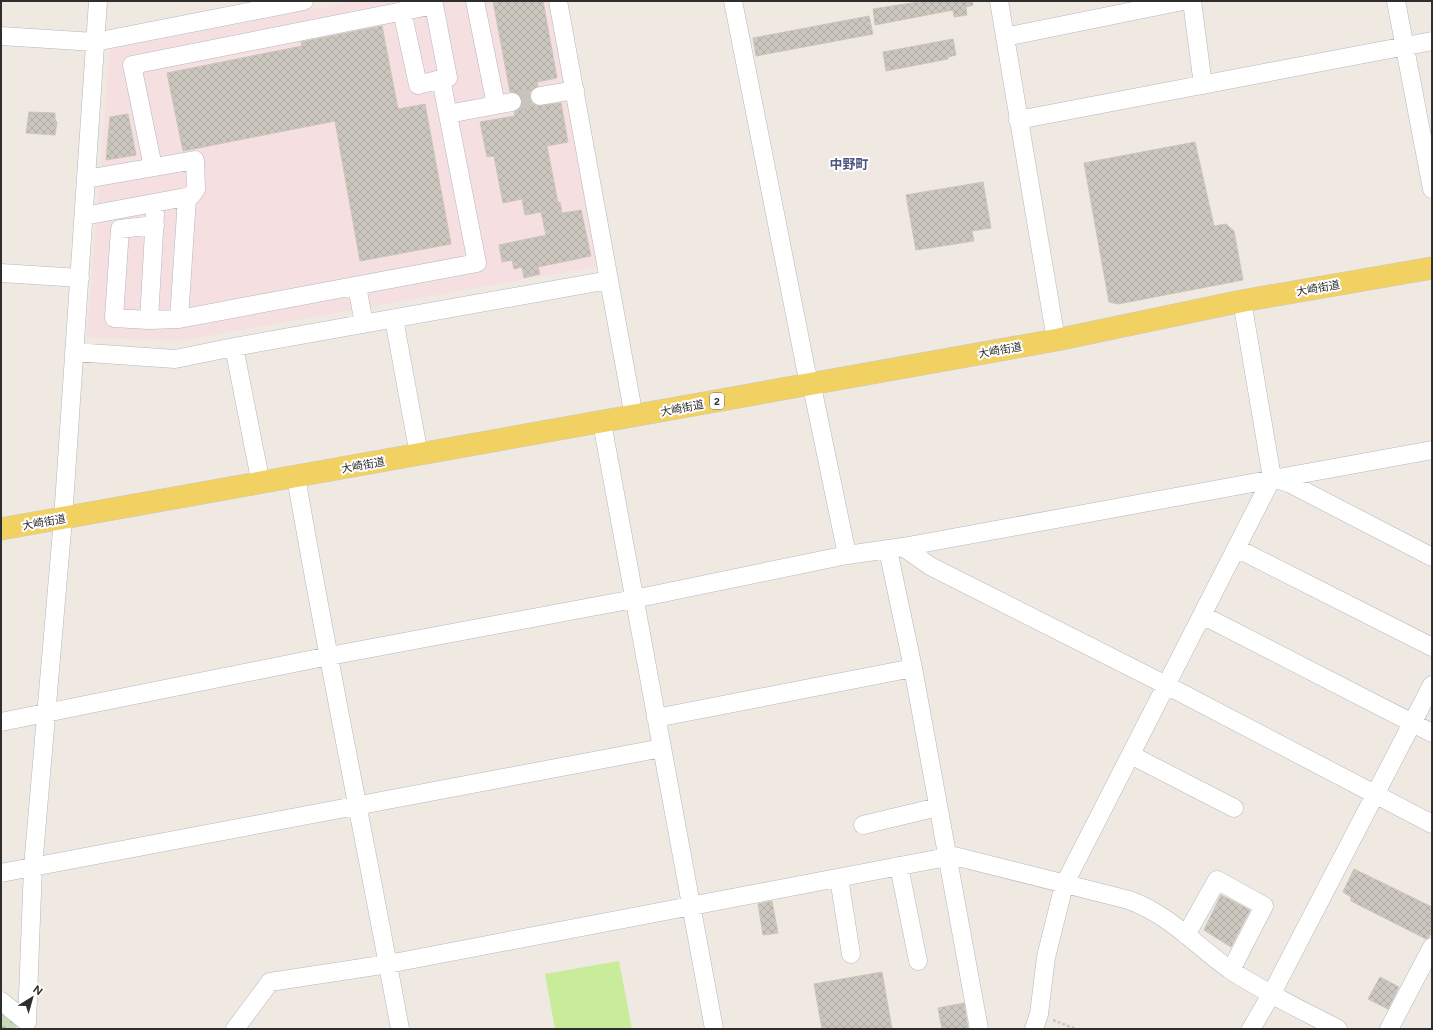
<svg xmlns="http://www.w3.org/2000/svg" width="1433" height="1030" font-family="Figtree,'Noto Sans JP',sans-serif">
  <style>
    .medical { fill: #f5dfe0 }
    .cemetery { fill: url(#cemetery-stones) }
    .pitch { fill: #c9ec9a }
    .building { fill: url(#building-cross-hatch); stroke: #cbc5ba }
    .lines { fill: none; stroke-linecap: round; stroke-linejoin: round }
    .minor-tunnel { stroke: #c8c4bd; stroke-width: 18; stroke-dasharray: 18 9; stroke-linecap: butt }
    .minor-casing { stroke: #b4b7c1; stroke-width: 19 }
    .major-casing { stroke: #c9c9c9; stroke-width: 23 }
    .path { stroke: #c9c9c9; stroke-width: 2.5; stroke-dasharray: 3 2; stroke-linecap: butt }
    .minor { stroke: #fff; stroke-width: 18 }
    .major { stroke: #f2d163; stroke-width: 22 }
    .labels { text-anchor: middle; stroke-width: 4; stroke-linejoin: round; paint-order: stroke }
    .shield { fill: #fff; stroke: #6d6d6d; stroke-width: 1 }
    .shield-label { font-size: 10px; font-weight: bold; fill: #2e2e2e }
    .street-label { font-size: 11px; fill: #2e2e2e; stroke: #fff }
    .quarter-label { font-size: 13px; font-weight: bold; fill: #4d5680; stroke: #fff }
  </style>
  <defs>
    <pattern id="cemetery-stones" width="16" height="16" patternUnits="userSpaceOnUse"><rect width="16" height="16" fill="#c8d9b8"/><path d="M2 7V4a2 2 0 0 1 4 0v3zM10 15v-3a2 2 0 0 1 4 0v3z" fill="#acbb9e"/></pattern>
    <pattern id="building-cross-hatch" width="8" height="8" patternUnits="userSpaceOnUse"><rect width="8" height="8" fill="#cbc7bf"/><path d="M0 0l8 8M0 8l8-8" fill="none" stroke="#afaba4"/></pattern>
  </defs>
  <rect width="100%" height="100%" fill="#efe9e1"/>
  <path class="medical" d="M355,1H551L599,266L178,341L87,337L110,49Z"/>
  <path class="cemetery" d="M1,1007L18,1025L14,1029H1Z"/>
  <path class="pitch" d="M619,961L632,1029H555L545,974Z"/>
  <path class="building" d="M493,1H543L557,78L537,82L538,86L530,92V98L532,103L537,106L561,103L568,142L547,146L558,203L560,202L562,213L581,210L591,256L538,267L540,274L524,278L522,267L514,269L512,260L502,262L499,245L546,235L541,212L525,215L522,199L503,203L494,156L487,157L480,122L515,116L514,112L519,110L522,105L520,95L510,92Z
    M917,1H972L973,5L966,7L967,15L954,17L953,10L875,25L873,9L918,2Z
    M869,16L873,34L756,56L753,38Z
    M382,26L398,109L425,104L451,244L360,261L335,121L183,151L167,73L302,46L301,42Z
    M953,39L956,55L948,57V59L886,71L883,52Z
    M29,112L55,113V120L57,122L55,135L26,133Z
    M128,114L136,155L106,160L110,117Z
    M1195,142L1214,226L1226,224L1234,231L1243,280L1118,304L1109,302L1084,163Z
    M983,182L991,228L972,231L974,241L916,250L906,195Z
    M1354,869L1432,907V931L1429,937L1426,939L1351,901V897L1343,892Z
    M1221,895L1250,910L1231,947L1204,930Z
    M772,901L778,933L763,935L758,904Z
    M882,972L892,1029H822L814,984Z
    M1380,977L1399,987L1388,1009L1368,999Z
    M964,1003L968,1029H942L938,1008Z"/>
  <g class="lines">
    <path class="minor-tunnel" d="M512,102L540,96"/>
    <defs>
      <path id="minor" d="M475,1L496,105
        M558,1L634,417
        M733,1L806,370L814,396L847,555
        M999,1L1056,340
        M1192,1L1203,85
        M1396,1L1432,189
        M402,11L418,85L441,79
        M1,36L95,42L304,1
        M1005,37L1183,1
        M540,96L575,90
        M448,114L512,102
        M1018,120L1432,41
        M153,167L132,65L434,5L448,78L441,79L477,263L179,319L187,198
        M155,214L149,320L179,319
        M84,216L191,196L196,189L195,160L86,179
        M1,273L80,278
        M357,286L364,324
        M1242,301L1272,478
        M394,319L419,455
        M149,320L114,318L120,229L155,225
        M234,347L261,484
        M74,352L175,359L234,347L609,280
        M602,423L714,1029
        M296,477C328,662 366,845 400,1029
        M903,547L1432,450
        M1236,548L1432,647
        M888,550L913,668L979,1029
        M1202,615L1432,733
        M656,718L913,668
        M1,722L324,657L634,599L847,555L903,547L930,566L1166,685L1432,824
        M1131,755L1234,808
        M863,825L938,807
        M899,866L918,961
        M1,873L662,748
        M839,878L851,954
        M1186,935L1217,880L1264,906L1231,970
        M1,1001L27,1022L33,867L63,519L98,1
        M235,1029L270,982L388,964L947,857L954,856L1129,900C1171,916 1194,944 1229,969C1263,992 1302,1010 1338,1029
        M1034,1029L1039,1014L1046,957L1064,885L1272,478L1289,483L1432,557
        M1251,1029L1272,993L1432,685
        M1389,1029L1432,947"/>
      <path id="major" d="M1,529L1056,340L1242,301L1432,268"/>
    </defs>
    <use href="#minor" class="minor-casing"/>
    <use href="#major" class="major-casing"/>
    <path class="path" d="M1053,1020L1076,1029"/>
    <use href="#minor" class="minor"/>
    <use href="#major" class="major"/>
  </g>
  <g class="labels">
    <rect class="shield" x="710" y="393" width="14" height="16" rx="3"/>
    <g class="shield-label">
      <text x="717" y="405">2</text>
    </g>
    <g class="street-label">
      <text transform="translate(1318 288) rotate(-10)" y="4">大崎街道</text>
      <text transform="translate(1000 350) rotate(-10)" y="4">大崎街道</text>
      <text transform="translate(682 408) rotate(-11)" y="4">大崎街道</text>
      <text transform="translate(363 465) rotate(-10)" y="4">大崎街道</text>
      <text transform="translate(44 522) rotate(-10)" y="4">大崎街道</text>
    </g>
    <g class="quarter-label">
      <text x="849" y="169">中野町</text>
    </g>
  </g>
  <rect width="1433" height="1030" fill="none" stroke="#2e2e2e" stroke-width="4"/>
  <g transform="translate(32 998) rotate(37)" stroke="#ffffff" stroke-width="3" paint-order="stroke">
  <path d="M0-3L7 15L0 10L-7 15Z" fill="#2e2e2e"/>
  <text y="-6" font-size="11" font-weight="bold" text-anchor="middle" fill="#2e2e2e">N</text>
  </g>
</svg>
